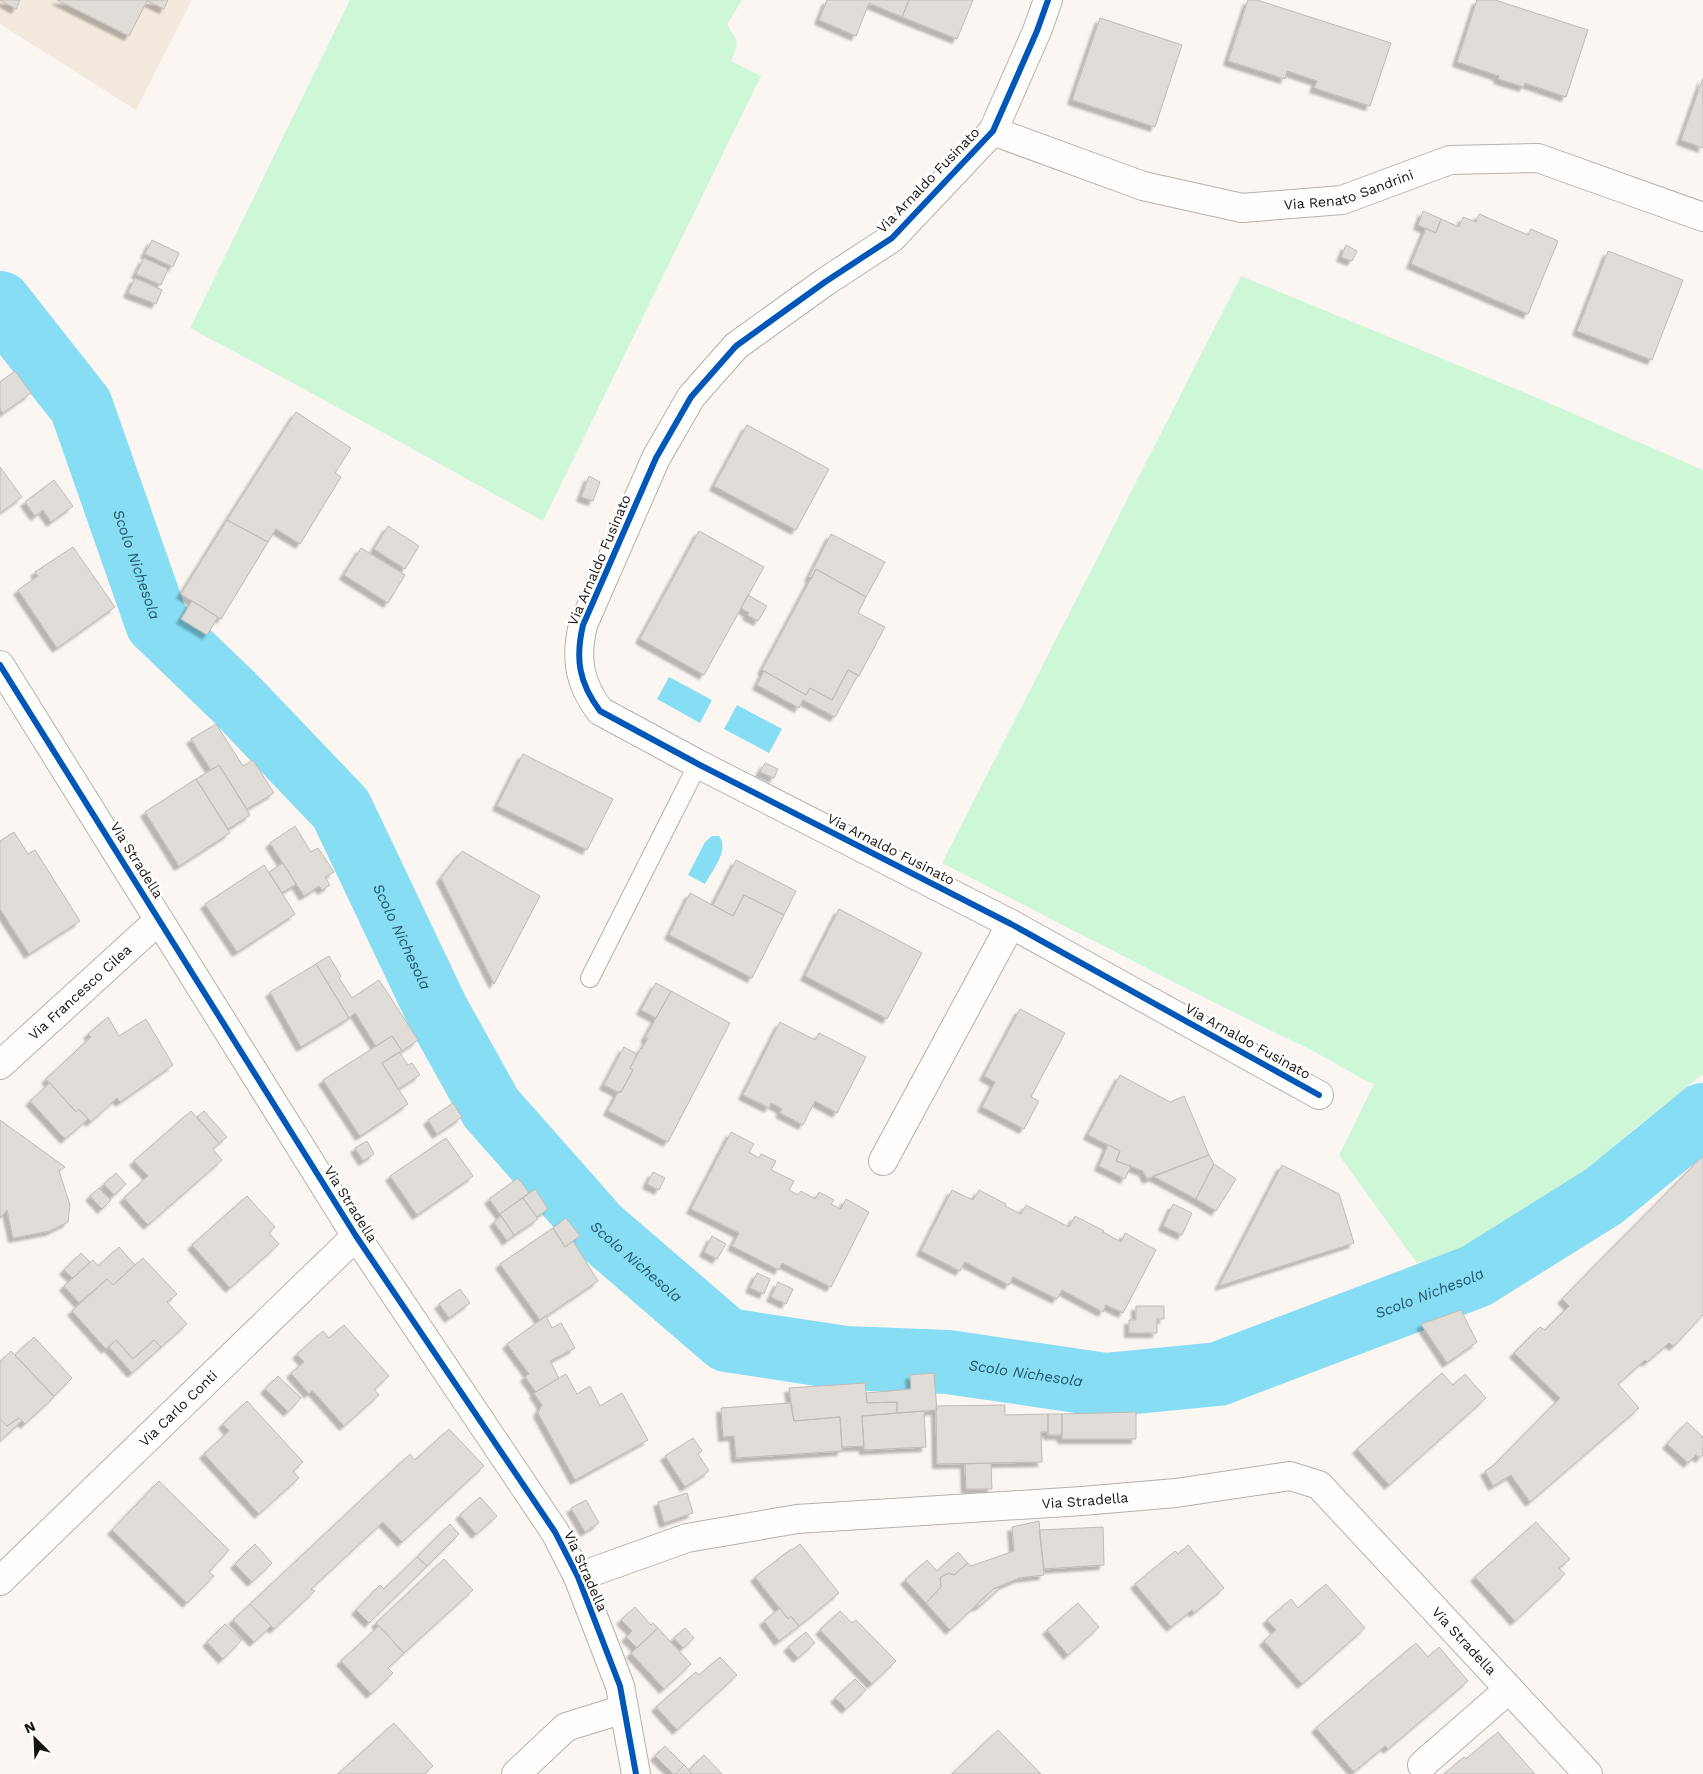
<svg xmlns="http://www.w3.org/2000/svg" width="1703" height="1774" font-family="'Work Sans',sans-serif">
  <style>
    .built { fill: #f4e9dd }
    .green { fill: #cef7d8 }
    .water { fill: #86ddf4 }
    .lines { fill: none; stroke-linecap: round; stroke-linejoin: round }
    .river { stroke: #86ddf4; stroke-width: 64 }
    .building { fill: #e0dcd8; stroke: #c0bbb7; filter: url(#shadow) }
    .lane-casing { stroke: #b5b1ac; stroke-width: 20 }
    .street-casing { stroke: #b5b1ac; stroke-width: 30 }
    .lane { stroke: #fefefd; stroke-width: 18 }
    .street { stroke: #fefefd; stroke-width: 28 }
    .cycleway-casing { stroke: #fff; stroke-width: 9 }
    .cycleway { stroke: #0057b8; stroke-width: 6 }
    .labels { text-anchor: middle; stroke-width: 5; stroke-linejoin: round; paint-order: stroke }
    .street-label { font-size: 14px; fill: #17130f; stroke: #fff }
    .water-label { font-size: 15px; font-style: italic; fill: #225765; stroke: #fff }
  </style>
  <defs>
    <filter id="shadow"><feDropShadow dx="-4.5" dy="4.5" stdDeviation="1" flood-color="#0004"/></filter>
  </defs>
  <rect width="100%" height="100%" fill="#fbf6f1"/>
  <path class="built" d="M0,0H192L136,110L0,24Z"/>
  <path class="green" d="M350,0H742L728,23C728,28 730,29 733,34C740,44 735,51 731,61L761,76L543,521L304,389L190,328Z
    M1241,276L1521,391L1703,470V1074L1634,1129L1573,1184L1519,1222L1451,1254L1417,1263L1339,1155L1374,1084L1366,1081L1315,1052L1207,999L942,863Z"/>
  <path class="water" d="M669,677L712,700L700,723L657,699Z
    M737,705L782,729L769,753L724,729Z
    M712,836H719C730,850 712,871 705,884L688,875L705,842Z"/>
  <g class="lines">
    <path class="river" id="s1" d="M0,303L81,406L157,623L236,699L341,809L437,1011L491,1108L598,1229L727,1340L845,1358L948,1362L1105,1385L1218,1374L1476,1276L1604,1196L1703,1115"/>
  </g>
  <path class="building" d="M0,0H20L16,9Z
    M57,0H168L164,9L147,1L129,36Z
    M827,0H909L902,17L869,3L856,36L819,20Z
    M909,0H973L957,39L902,17Z
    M1248,0H1257L1391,43L1370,106L1314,88L1317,81L1287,71L1285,79L1228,61Z
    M1477,0H1495L1588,30L1566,97L1525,83L1524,87L1498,79L1499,76L1457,62Z
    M1100,18L1182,45L1155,127L1072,100Z
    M1703,78V148L1681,140Z
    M1423,211L1441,219L1436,233L1418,225Z
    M1479,214L1528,235L1531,229L1558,241L1528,314L1411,264L1426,228L1436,233L1441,219L1459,227L1463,217L1476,222Z
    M152,240L179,253L173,267L145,254Z
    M1346,245L1357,251L1352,261L1341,257Z
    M1608,251L1683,280L1652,360L1577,331Z
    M144,258L168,269L161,285L136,274Z
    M135,278L162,290L156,304L128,293Z
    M15,371L31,393L3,413L0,409V382Z
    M296,412L351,448L335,473L341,477L300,544L276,529L268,542L227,520Z
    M747,425L829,469L796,530L714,486Z
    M0,467L22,497L0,513Z
    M589,476L600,482L593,501L581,497Z
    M54,480L73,506L51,522L43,510L35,516L25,502Z
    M227,520L268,542L221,619L181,594Z
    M388,526L419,546L405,569L374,549Z
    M699,531L764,567L704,675L640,639Z
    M831,534L885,562L866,597L816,569L812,578L809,577Z
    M73,547L115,607L57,648L18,590L38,576L35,572Z
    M361,548L405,575L388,603L344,575Z
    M816,569L866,597L858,613L885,627L859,676L848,670L832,700L810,688L806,695L762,670Z
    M748,595L767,606L758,621L747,615L749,613L741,608Z
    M192,601L218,617L207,635L181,619Z
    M848,670L858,675L835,717L803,700L799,708L757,685L764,671L806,695L810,688L832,700Z
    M216,724L243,766L253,760L274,793L247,809L219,765L211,770L191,739Z
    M523,754L613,799L587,850L497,806Z
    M765,763L778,769L774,778L760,772Z
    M219,765L250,815L228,829L196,779Z
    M196,779L230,833L179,866L145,812Z
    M295,826L311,852L318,848L334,872L325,877L330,885L322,890L319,886L304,896L270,843Z
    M14,832L28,854L35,850L80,921L29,954L0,909V841Z
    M462,851L540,896L494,984L441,878Z
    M736,860L796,891L784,915L744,895L733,916L713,905Z
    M283,863L296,884L282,893L269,872Z
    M264,865L295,914L237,952L205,904Z
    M690,893L733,916L744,895L784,915L752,978L669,935Z
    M839,909L922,953L887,1019L805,976Z
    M329,956L341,976L339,978L352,998L379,980L418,1040L402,1051L392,1036L376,1046L355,1013L349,1018L316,964Z
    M316,964L349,1018L301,1047L270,992Z
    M656,983L671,991L656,1018L641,1010Z
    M671,991L730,1023L668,1142L608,1111L618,1092H621L633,1070L630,1068L641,1048L642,1049L648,1038H645Z
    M1020,1009L1065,1033L1031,1097L1039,1101L1024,1129L982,1107L995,1082L984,1076Z
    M108,1017L119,1036L146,1019L173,1065L120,1102L117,1098L91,1122L79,1109L76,1112L46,1079L91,1037L88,1034Z
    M780,1022L815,1040L819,1033L866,1057L837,1113L815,1101L803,1125L780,1113L782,1109L771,1103L769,1108L743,1095Z
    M392,1036L402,1051L382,1063L408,1104L360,1136L323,1080Z
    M624,1047L637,1054L630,1068L633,1070L621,1092H618L604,1085Z
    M399,1052L408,1065L412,1063L420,1075L398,1089L382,1063Z
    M1120,1075L1170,1102L1184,1096L1209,1155L1147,1179L1143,1171L1116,1161L1120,1151L1088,1135Z
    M50,1083L76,1112L79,1109L88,1119L65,1139L30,1101Z
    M453,1103L462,1117L437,1134L428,1120Z
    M191,1111L219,1143L213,1149L222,1160L148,1225L124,1198L148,1176L134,1161Z
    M204,1111L227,1137L219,1143L197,1117Z
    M0,1120L65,1167L59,1171L70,1205L68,1222L50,1231L13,1238L7,1210L0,1218Z
    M731,1132L754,1144L749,1152L759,1158L761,1154L776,1161L771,1170L794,1181L789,1190L798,1195L801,1191L815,1199L819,1192L834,1200L831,1204L841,1209L846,1199L869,1212L831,1287L782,1263L779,1270L732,1246L739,1233L691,1209Z
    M446,1138L473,1176L417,1215L390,1176Z
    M367,1141L374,1154L363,1161L355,1148Z
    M1108,1145L1120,1151L1116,1161L1131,1166L1125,1179L1099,1166Z
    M1209,1155L1214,1164L1196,1199L1153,1176Z
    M1703,1156V1315L1674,1346L1669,1343L1647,1362L1645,1360L1618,1384L1639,1408L1530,1502L1511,1475L1493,1486L1485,1471L1493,1466L1560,1398L1514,1353L1540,1327L1545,1330L1569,1306L1562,1299Z
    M1214,1164L1236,1179L1216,1211L1196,1199Z
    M1282,1165L1339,1194L1354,1243L1219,1286Z
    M653,1172L665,1178L659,1190L647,1184Z
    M116,1173L126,1184L114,1195L104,1184Z
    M518,1178L529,1193L500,1214L489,1199Z
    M99,1188L111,1200L102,1209L90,1196Z
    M535,1189L548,1209L537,1217L523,1198Z
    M952,1190L973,1200L979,1190L1006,1204L1005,1206L1021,1214L1026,1205L1069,1227L1075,1216L1104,1231L1103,1232L1121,1242L1125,1233L1156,1250L1123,1313L1106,1305L1103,1312L1062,1290L1057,1299L1013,1277L1009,1285L965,1262L960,1271L921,1251Z
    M247,1196L275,1227L269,1233L279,1244L230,1288L192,1245Z
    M523,1198L538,1219L514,1235L500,1214Z
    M1173,1204L1192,1213L1182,1235L1163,1226Z
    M501,1216L514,1235L507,1241L494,1222Z
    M566,1218L580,1236L565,1247L553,1228Z
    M553,1228L565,1247L573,1241L598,1281L540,1320L500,1264Z
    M712,1236L726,1244L717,1259L704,1252Z
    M119,1247L135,1265L113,1285L107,1279L79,1303L64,1286L93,1260L98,1266Z
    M81,1253L90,1262L73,1278L64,1270Z
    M143,1258L177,1294L167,1302L187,1324L161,1347L154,1340L133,1359L116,1340L106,1349L72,1311L107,1279L113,1285Z
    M757,1273L770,1279L764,1294L750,1288Z
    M778,1282L793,1289L786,1304L771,1297Z
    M460,1289L470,1303L449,1318L439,1304Z
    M1136,1306H1164V1319H1157V1333H1129V1320H1136Z
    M1461,1310L1477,1342L1447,1363L1421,1324Z
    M546,1316L552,1328L561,1323L575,1348L550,1361L559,1378L536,1392L525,1377L529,1374L507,1344Z
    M344,1325L389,1376L374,1389L379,1395L344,1426L312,1390L309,1394L291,1373L304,1362L297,1354L323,1331L329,1338Z
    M34,1337L72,1378L54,1396L15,1355Z
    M116,1340L133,1359L154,1340L161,1347L132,1373L109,1347Z
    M11,1351L54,1397L25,1424L19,1418L7,1426L0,1419V1362Z
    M934,1373L937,1410L897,1413V1402L867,1403L866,1393L911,1389L910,1375Z
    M1442,1373L1453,1385L1465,1374L1486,1398L1389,1485L1357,1449Z
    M566,1374L577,1394L590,1386L600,1406L622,1393L648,1440L575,1480L538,1413L542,1405L534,1393Z
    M278,1376L301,1398L288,1412L265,1389Z
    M865,1383L867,1403L897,1402V1413L862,1416L864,1446L842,1447L840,1417L794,1421L789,1388Z
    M247,1401L303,1462L293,1471L299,1478L259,1514L204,1454L229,1431L223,1424Z
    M790,1403L794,1421L840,1417L842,1451L736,1458L734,1436L723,1437L721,1408Z
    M1005,1405V1415L1048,1414V1432H1041L1042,1462L937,1464L936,1406Z
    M924,1411L926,1447L864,1450L862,1416Z
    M1136,1412V1439H1062V1414Z
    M1048,1414H1062V1435H1048Z
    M19,1418L22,1421L0,1441V1419L7,1426Z
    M1687,1422L1703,1437V1455L1700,1458L1696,1455L1688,1463L1667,1444Z
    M449,1429L484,1466L402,1542L383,1522L311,1589L315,1591L274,1629L250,1604L410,1454L415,1460Z
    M693,1438L702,1451L698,1454L709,1471L685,1487L665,1456Z
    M991,1463L992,1489H966L965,1464Z
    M159,1481L229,1550L209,1572L214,1576L187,1603L112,1530Z
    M687,1493L693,1513L664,1523L658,1502Z
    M480,1497L497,1516L476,1534L460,1515Z
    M586,1500L599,1523L585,1532L571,1508Z
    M1039,1521L1044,1575L1019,1578L993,1589L950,1630L926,1603L941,1587L940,1578L949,1573L954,1575L968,1563L971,1566L1014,1551L1012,1527Z
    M1536,1522L1570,1559L1559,1568L1565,1574L1515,1621L1475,1577Z
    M450,1524L459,1534L427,1566L417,1557Z
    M1103,1527L1104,1565L1044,1569L1039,1530Z
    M255,1544L272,1563L252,1582L235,1564Z
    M800,1544L839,1593L799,1626L791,1616L788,1619L755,1577L791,1549L792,1550Z
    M1188,1545L1224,1588L1194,1613L1192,1610L1171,1627L1135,1584L1175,1551L1178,1554Z
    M958,1552L968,1563L954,1575L949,1573L944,1575L940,1578L941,1587L926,1603L905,1580L927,1560L937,1571Z
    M417,1557L427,1566L369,1623L356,1610L380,1585L384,1589Z
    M444,1559L473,1590L404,1653L376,1623Z
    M1326,1584L1365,1628L1302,1684L1264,1641L1276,1630L1267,1620L1291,1599L1298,1608Z
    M1001,1587L981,1605L974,1607L993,1589Z
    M1078,1603L1099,1627L1068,1655L1047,1630Z
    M250,1604L271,1626L254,1642L233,1620Z
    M635,1607L651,1625L653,1623L658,1628L637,1648L626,1637L632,1631L621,1620Z
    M780,1608L788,1619L791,1616L799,1626L779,1641L764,1621Z
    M840,1611L852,1623L856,1620L896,1661L872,1684L820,1630Z
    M225,1624L242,1640L223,1659L207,1642Z
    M379,1626L404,1653L388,1668L393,1673L371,1694L341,1661Z
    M658,1628L691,1664L664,1689L631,1653Z
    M685,1628L694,1638L683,1648L674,1638Z
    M806,1632L815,1643L798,1658L788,1647Z
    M1416,1643L1428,1657L1439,1647L1468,1681L1388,1749L1385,1746L1354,1772L1316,1728Z
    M720,1657L737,1675L677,1730L656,1707L696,1672L699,1675Z
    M855,1679L866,1690L846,1709L835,1698Z
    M394,1723L433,1766L424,1774H338Z
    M998,1730L1041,1774H952Z
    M1498,1732L1535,1774H1444L1464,1757L1466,1759Z
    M665,1746L684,1765L675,1774H673L655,1756Z
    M704,1755L722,1774H692L689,1770Z
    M684,1765L689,1770L692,1774H675Z"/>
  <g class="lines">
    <defs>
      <path id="lane" d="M590,978L698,764"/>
      <g id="street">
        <path d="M1048,0L1037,31L993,131L892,238L825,282L736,346L691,397L656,458L583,625C575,659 579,683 600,711L698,764L1011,924L1319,1095"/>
        <path id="s2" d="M993,131L1143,186L1242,208L1342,200L1450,160L1538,158L1703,217"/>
        <path d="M0,665L356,1236L555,1532L578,1577L620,1686L636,1774"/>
        <path id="s3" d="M0,1065L159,920"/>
        <path d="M883,1161L1011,924"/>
        <path id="s4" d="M578,1577L687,1538L797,1519L1082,1501L1176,1493L1290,1476L1319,1485L1588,1774"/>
        <path id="s5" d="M0,1581L356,1236"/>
        <path d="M1422,1765L1509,1689"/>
        <path d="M516,1774L566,1727L624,1709"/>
      </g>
    </defs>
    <use href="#lane" class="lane-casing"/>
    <use href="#street" class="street-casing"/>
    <use href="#lane" class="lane"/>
    <use href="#street" class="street"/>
    <defs>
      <path id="cycleway" d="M1048,0L1037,31L993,131L892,238L825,282L736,346L691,397L656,458L583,625C575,659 579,683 600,711L698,764L1011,924L1319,1095
        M0,665L356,1236L555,1532L578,1577L620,1686L636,1774"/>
    </defs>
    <use href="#cycleway" class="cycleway-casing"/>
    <use href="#cycleway" class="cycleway"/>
  </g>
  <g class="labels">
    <g class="street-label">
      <text transform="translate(928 180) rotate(-46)" y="5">Via Arnaldo Fusinato</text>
      <text dy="5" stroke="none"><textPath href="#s2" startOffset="370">Via Renato Sandrini</textPath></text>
      <text transform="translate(599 560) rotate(-67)" y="5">Via Arnaldo Fusinato</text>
      <text transform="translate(891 849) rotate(27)" y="5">Via Arnaldo Fusinato</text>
      <text transform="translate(137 860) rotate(58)" y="5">Via Stradella</text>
      <text dy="5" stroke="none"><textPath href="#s3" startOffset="108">Via Francesco Cilea</textPath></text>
      <text transform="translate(1248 1041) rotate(29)" y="5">Via Arnaldo Fusinato</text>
      <text transform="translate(351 1204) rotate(58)" y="5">Via Stradella</text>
      <text dy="5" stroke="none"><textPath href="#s5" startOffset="248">Via Carlo Conti</textPath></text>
      <text dy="5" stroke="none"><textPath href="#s4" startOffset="516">Via Stradella</textPath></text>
      <text transform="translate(586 1571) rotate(66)" y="5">Via Stradella</text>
      <text dy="5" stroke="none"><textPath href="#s4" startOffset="966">Via Stradella</textPath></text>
    </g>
    <g class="water-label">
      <text dy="5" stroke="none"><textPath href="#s1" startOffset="299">Scolo Nichesola</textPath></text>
      <text dy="5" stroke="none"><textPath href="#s1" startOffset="764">Scolo Nichesola</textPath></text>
      <text dy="5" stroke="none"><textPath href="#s1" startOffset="1169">Scolo Nichesola</textPath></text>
      <text dy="5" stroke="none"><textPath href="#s1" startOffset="2010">Scolo Nichesola</textPath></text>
      <text dy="5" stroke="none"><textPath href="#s1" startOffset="1590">Scolo Nichesola</textPath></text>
    </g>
  </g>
  <g transform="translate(35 1739) rotate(336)" stroke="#ffffff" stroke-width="4" paint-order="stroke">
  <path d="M0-4L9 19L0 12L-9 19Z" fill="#17130f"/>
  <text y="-8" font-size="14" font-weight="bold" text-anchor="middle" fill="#17130f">N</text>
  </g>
</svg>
